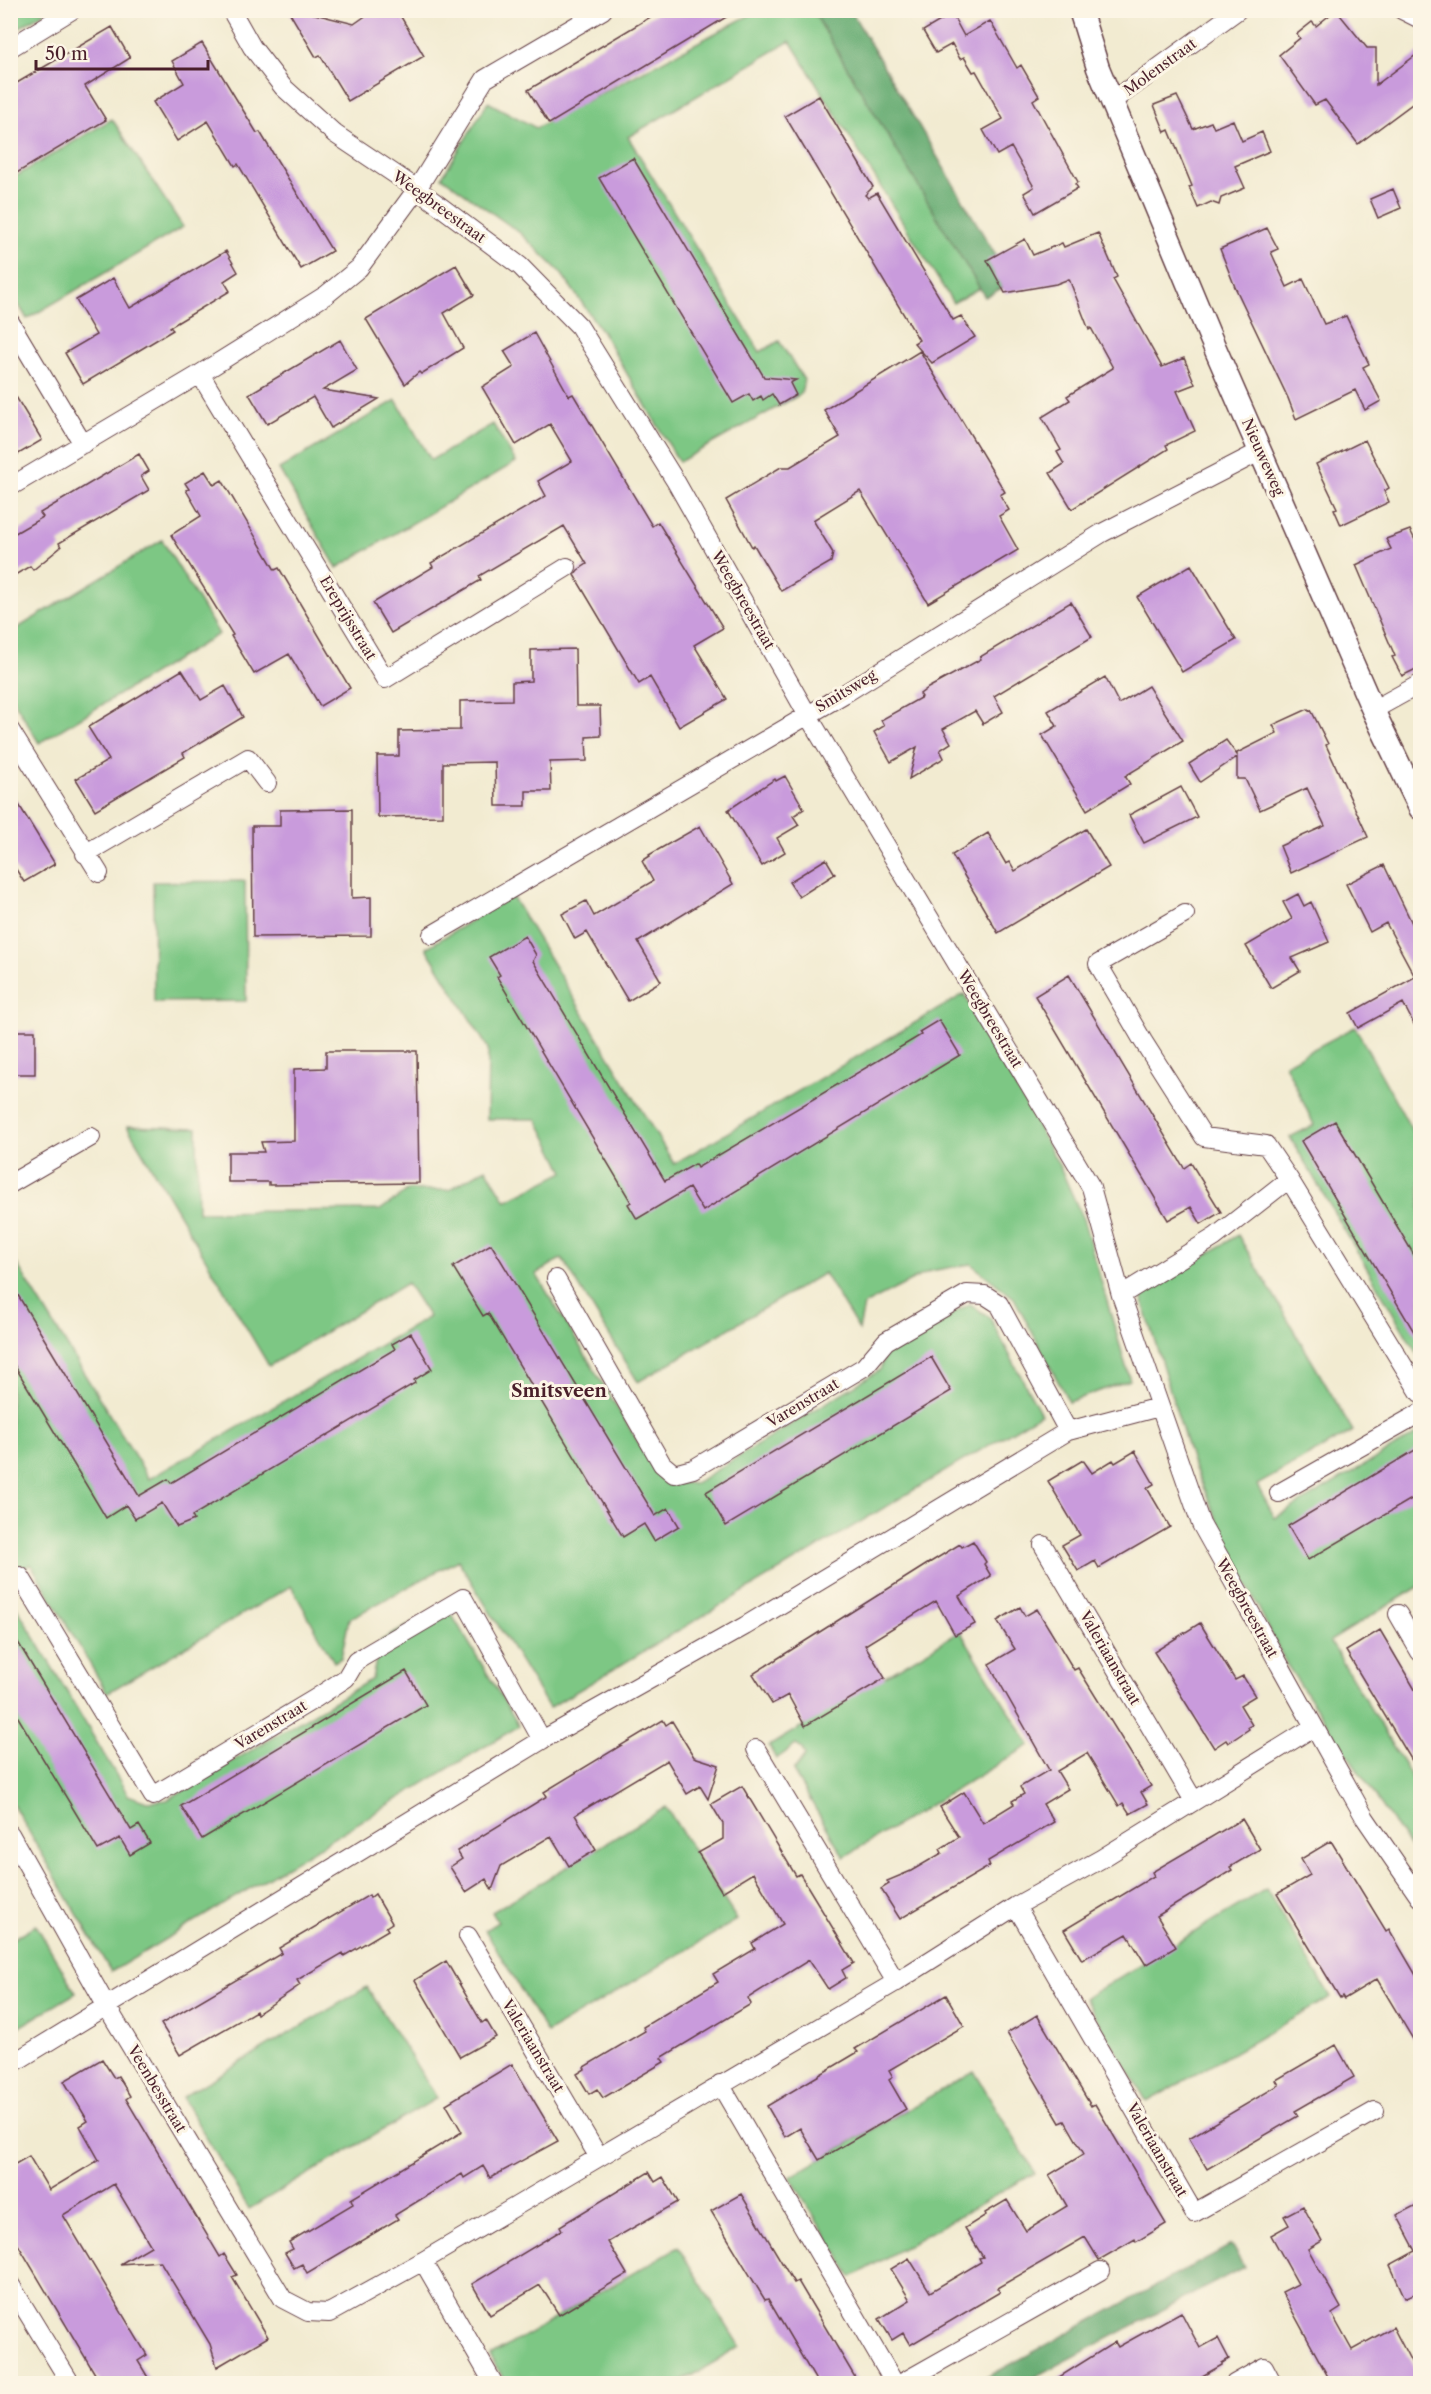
<svg xmlns="http://www.w3.org/2000/svg" width="1431" height="2394" font-family="'Libre Caslon Text',serif">
  <style>
    .green { fill: #7dc784; stroke: #647358; stroke-width: 1.5 }
    .forest { fill: #66ac72; stroke: #58664e; stroke-width: 1.5 }
    .building { fill: #c99bdc }
    .lines { fill: none; stroke-linecap: round; stroke-linejoin: round }
    .minor-casing { stroke: #633e44; stroke-width: 20 }
    .tertiary-casing { stroke: #633e44; stroke-width: 25 }
    .minor { stroke: #fff; stroke-width: 18 }
    .tertiary { stroke: #fff; stroke-width: 22 }
    .labels { text-anchor: middle; stroke-width: 6; stroke-linejoin: round; paint-order: stroke }
    .street-label { font-size: 15px; fill: #4a1f2b; stroke: #fcf5e5 }
    .quarter-label { font-size: 18px; font-weight: bold; fill: #4a1f2b; stroke: #fcf5e5 }
  </style>
  <rect width="100%" height="100%" fill="#fcf5e5"/>
  <filter id="ink" filterUnits="userSpaceOnUse"><feTurbulence type="fractalNoise" baseFrequency=".0167" numOctaves="2"/><feDisplacementMap in="SourceGraphic" scale="12" xChannelSelector="R" yChannelSelector="G"/><feConvolveMatrix kernelMatrix="1 2 1 2 8 2 1 2 1" color-interpolation-filters="sRGB"/></filter>
  <filter id="wash" filterUnits="userSpaceOnUse"><feTurbulence type="fractalNoise" baseFrequency=".008" numOctaves="4" result="noise"/><feDisplacementMap in="SourceGraphic" scale="24" xChannelSelector="R" yChannelSelector="G"/><feGaussianBlur stdDeviation="1.35" result="paint"/><feColorMatrix in="noise" values="0 0 0 0 0 0 0 0 0 0 0 0 0 0 0 0 0 1.4 0 .05"/><feComposite in="paint" operator="in"/></filter>
  <g filter="url(#wash)">
    <rect width="100%" height="100%" fill="#f2ebd1"/>
    <path class="green" d="M11,10H47V11L11,33Z
      M757,11H813L980,288L953,303L790,41L628,137L760,352L779,341L804,380L801,394L679,462L603,333L561,273L520,233L442,177L488,102L536,128Z
      M112,119L183,227L27,319L11,292V179Z
      M396,400L431,460L493,424L516,462L337,568L279,469Z
      M162,540L219,634L39,743L11,696V632Z
      M245,881L246,1001L154,1002L153,882Z
      M512,896L674,1164L964,994L1060,1167L1083,1219L1130,1380L1069,1402L1014,1298L971,1264L930,1271L864,1305L859,1330L824,1273L638,1382L562,1258L536,1274L658,1475L675,1482L694,1484L880,1370L885,1354L902,1340L970,1304L990,1318L1041,1414L549,1708L458,1560L349,1619L341,1658L334,1662L291,1586L107,1693L31,1564L11,1575L10,1253L149,1479L429,1317L407,1283L269,1366L127,1126L197,1128L198,1212L380,1210L409,1190H449L486,1168L506,1201L564,1172L537,1119H487L488,1048L426,948Z
      M1355,1027L1420,1145V1359L1290,1137L1314,1125L1285,1064Z
      M1238,1235L1353,1431L1257,1485L1275,1518L1420,1432V1586L1330,1641L1420,1791V1862L1287,1665L1242,1575L1192,1462L1141,1296Z
      M10,1596L128,1795L147,1802L167,1800L372,1679L380,1641L446,1605L519,1726L111,1972L11,1801Z
      M960,1631L1030,1745L844,1857L793,1771L805,1756L802,1749L796,1745L776,1759L769,1746Z
      M666,1807L737,1920L547,2033L485,1930L498,1922L492,1912Z
      M1266,1889L1331,1997L1147,2102L1085,1998Z
      M36,1925L76,1993L11,2032V1940Z
      M367,1987L437,2098L249,2209L182,2097Z
      M974,2071L1035,2173L852,2277L790,2177Z
      M678,2247L740,2347L679,2383H506L490,2356Z"/>
    <path class="forest" d="M813,11H851L1012,283L985,297Z
      M1231,2245L1244,2267L1024,2383H976Z"/>
    <g id="blocks">
      <path class="building" d="M288,10H299L354,24L374,10H397L424,56L348,101L320,55L316,57Z
        M662,10H738L549,124L528,90Z
        M1336,10L1367,48H1376V85L1420,52V98L1358,144L1325,100L1315,105L1279,55L1300,38L1297,34L1312,22L1316,26Z
        M952,14L964,36L990,21L1017,68L1021,65L1039,96L1033,100L1078,182L1075,184L1078,188L1035,213L1024,193L1034,187L1011,147L997,155L983,130L1003,119L976,71L973,72L964,57L960,59L952,44L936,53L923,31Z
        M112,27L130,58L85,86L106,120L10,177V87Z
        M202,43L257,133L260,132L332,251L301,269L238,164L235,166L208,121L177,141L153,102L184,83L172,61Z
        M819,96L873,187L865,195L868,198L877,193L953,320L961,316L975,337L932,363L914,343L919,340L785,116Z
        M1177,96L1193,129L1211,122L1214,128L1233,120L1242,141L1262,132L1270,151L1235,166L1245,188L1221,198L1219,205L1211,202L1198,208L1189,187L1192,186L1169,130L1165,132L1154,105Z
        M633,158L764,377L796,380L790,383L796,395L779,405L772,394L763,400L761,396L753,401L749,394L733,403L599,178Z
        M1393,189L1401,208L1378,218L1370,199Z
        M1267,228L1278,249L1271,252L1287,287L1303,279L1324,324L1346,316L1369,364L1363,367L1381,401L1365,410L1355,390L1296,419L1288,398L1235,287L1220,249Z
        M1098,233L1117,277L1113,279L1162,367L1184,358L1195,384L1177,391L1195,431L1166,445L1168,449L1072,509L1050,473L1064,464L1057,452L1061,450L1042,417L1070,400L1067,396L1113,368L1091,328L1089,330L1069,279L1056,284L1005,293L987,260L1025,239L1033,255L1062,243L1064,247Z
        M226,251L238,272L224,281L230,291L170,327L173,330L83,384L65,353L96,335L76,300L113,278L130,308Z
        M456,265L474,295L444,313L463,348L421,374L419,372L405,384L366,319Z
        M534,333L569,396L573,394L652,526L658,522L723,628L694,645L727,699L679,727L650,677L639,684L574,575L578,570L587,564L564,526L479,576L481,580L391,633L373,603L433,567L431,563L546,496L538,481L572,461L550,424L516,445L482,387L514,367L504,351Z
        M340,340L357,370L323,390L379,399L331,428L313,397L267,424L249,394Z
        M920,351L1005,492L1000,495L1009,510L999,516L1018,550L928,603L860,491L813,520L833,553L831,562L781,591L754,545L752,547L726,500L781,467H790L840,437L824,410Z
        M10,387L42,440L10,459Z
        M1365,440L1389,488L1384,491L1389,502L1341,525L1334,509L1337,508L1316,464Z
        M139,454L149,471L141,476L149,490L59,543L61,547L33,570L30,566L10,578V536L43,517L40,513Z
        M205,471L214,485L222,480L275,570L279,568L350,688L320,706L289,654L254,674L231,636L233,635L171,535L201,516L186,490L189,489L185,483Z
        M1410,530L1420,550V667L1402,676L1392,657L1395,656L1356,565L1391,549L1386,539Z
        M1191,565L1236,640L1182,672L1137,597Z
        M1071,602L1092,637L994,696L1003,712L983,724L975,711L943,729L951,743L940,750L944,758L909,779L917,747L891,762L874,732L884,726L881,720L922,697L920,694L928,688L981,659L980,657Z
        M575,649L576,706H600L601,736L586,737L587,761L550,762L551,791H526V806H496L495,762L443,763V816L378,817L377,756H399V731L460,730V701L512,700V682L531,681V650Z
        M182,670L201,700L225,686L243,717L183,753L185,757L95,810L76,779L109,760L88,727Z
        M1105,677L1119,704L1148,686L1183,741L1125,776L1130,784L1087,810L1042,735L1057,726L1048,711Z
        M1308,709L1309,711L1311,710L1328,744L1326,745L1368,837L1291,873L1280,846L1325,826L1307,788L1260,810L1245,779H1237V757L1200,782L1189,764L1226,740L1237,755V753L1277,733L1273,725Z
        M785,776L804,809L793,816L799,825L777,838L785,852L762,866L728,810L775,779L776,781Z
        M1181,787L1197,817L1144,843L1129,815Z
        M10,790L55,864L24,882L10,860Z
        M352,809V898L371,897V936L253,937L252,826H280V810Z
        M700,826L733,884L638,942L661,981L628,1001L587,932L575,939L562,914L586,901L594,916L653,881L642,861L650,856L649,855Z
        M1086,829L1109,867L998,933L952,855L988,833L1006,864L1010,862L1015,871Z
        M826,859L835,874L799,897L789,882Z
        M1384,865L1420,940V1036L1403,1003L1358,1028L1350,1013L1415,977L1386,923L1370,932L1346,884Z
        M1298,894L1304,906L1311,902L1329,942L1292,958L1300,971L1271,988L1246,946L1292,919L1283,902Z
        M525,936L536,955L533,961L665,1181L695,1164L697,1168L921,1035L919,1032L939,1020L960,1055L703,1211L689,1188L637,1219L628,1204L631,1202L497,977L500,975L489,957Z
        M1069,975L1184,1168L1191,1163L1221,1212L1201,1224L1191,1207L1168,1220L1035,996Z
        M10,1031H35V1074H10Z
        M326,1051H417L419,1183L269,1185V1182H228V1152H264L261,1142L294,1141V1069L326,1068Z
        M1335,1121L1420,1265V1342L1301,1141Z
        M491,1244L655,1516L668,1508L679,1526L654,1541L644,1524L623,1537L488,1313L483,1316L453,1267Z
        M10,1282L139,1496L168,1479L171,1483L395,1349L392,1344L411,1333L432,1369L414,1380L415,1383L192,1516L194,1520L177,1527L162,1503L135,1519L126,1505L106,1518L10,1358Z
        M931,1357L951,1391L726,1526L706,1492Z
        M1420,1447V1494L1308,1560L1288,1526Z
        M1135,1451L1154,1484L1147,1488L1170,1527L1099,1568L1095,1561L1078,1571L1062,1545L1080,1535L1048,1481L1083,1460L1092,1473L1113,1460L1115,1463Z
        M973,1541L986,1562L984,1564L991,1576L959,1596L975,1624L955,1635L936,1601L865,1645L885,1678L805,1726L788,1695L772,1704L753,1674L929,1563L960,1544L962,1547Z
        M1020,1607L1025,1616L1037,1609L1074,1670L1078,1668L1151,1786L1141,1792L1148,1804L1130,1814L1123,1803L1119,1806L1087,1753L1057,1771L1068,1789L1043,1804L1054,1822L988,1861L990,1866L900,1919L881,1889L889,1884L887,1881L911,1871L942,1853L940,1849L959,1837L940,1807L964,1792L983,1823L1014,1804L1012,1801L1024,1794L1020,1787L1049,1770L989,1664L1015,1649L997,1621Z
        M1200,1623L1235,1680L1243,1676L1255,1696L1240,1705L1252,1725L1248,1727L1249,1729L1228,1743L1226,1740L1214,1748L1154,1652Z
        M10,1629L131,1830L139,1825L150,1843L130,1855L120,1838L98,1850L10,1704Z
        M1380,1630L1420,1698V1774L1346,1651Z
        M406,1671L426,1705L202,1839L181,1806Z
        M663,1720L666,1725L672,1721L694,1757L719,1765L708,1799L700,1786L687,1794L667,1760L575,1815L596,1850L569,1866L551,1836L501,1866L492,1890L486,1879L466,1892L450,1867L462,1859L457,1851L547,1796L544,1792Z
        M742,1786L796,1876L800,1874L854,1963L842,1970L846,1978L828,1989L809,1960L748,1998L751,2004L661,2058L664,2062L603,2098L597,2089L589,2094L577,2074L585,2069L584,2067L645,2031L643,2027L718,1982L713,1974L755,1949L752,1943L783,1924L753,1873L722,1892L698,1853L723,1839V1824L711,1804Z
        M1242,1819L1260,1849L1230,1867L1232,1870L1157,1916L1176,1947L1146,1965L1127,1934L1082,1960L1064,1930L1154,1876L1152,1872Z
        M1331,1841L1386,1931L1389,1929L1420,1982V2051L1377,1979L1344,1999L1342,1996L1340,1998L1277,1894L1310,1875L1301,1859Z
        M375,1894L392,1923L386,1927L388,1930L344,1956L343,1953L297,1980L300,1985L257,2014L256,2011L180,2055L161,2024L282,1953L279,1948L369,1895L370,1898Z
        M446,1961L482,2023L486,2020L496,2037L460,2057L415,1980Z
        M946,1995L964,2026L889,2070L893,2077L889,2080L906,2109L819,2160L800,2128L785,2137L767,2106L858,2052L855,2049Z
        M1037,2015L1091,2106L1095,2104L1166,2224L1136,2242L1135,2239L1099,2260L1085,2237L997,2288L1000,2292L910,2345L903,2333L892,2340L879,2319L910,2300L891,2269L909,2258L930,2292L981,2262L979,2258L983,2257L965,2228L986,2215L985,2213L1007,2200L1026,2231L1067,2206L1049,2175L1084,2154L1065,2121L1060,2123L1007,2033Z
        M1336,2045L1354,2077L1295,2111L1298,2116L1207,2169L1189,2138L1279,2085L1276,2080Z
        M102,2059L114,2078L118,2076L130,2096L126,2099L220,2257L224,2254L237,2275L232,2277L268,2337L217,2367L210,2344L160,2261L120,2264L151,2246L114,2184L63,2215L147,2355L138,2361L152,2384H101L10,2231V2167L29,2156L49,2190L99,2160L80,2126L88,2121L64,2081Z
        M512,2064L558,2141L490,2178L483,2166L464,2178L462,2174L395,2215L398,2219L307,2273L302,2264L294,2268L285,2253L293,2249L289,2242L353,2204L351,2199L462,2132L446,2104Z
        M649,2172L655,2182L663,2177L678,2202L608,2242L627,2274L559,2315L540,2285L490,2315L472,2284L562,2230L560,2226Z
        M741,2194L794,2283L798,2281L859,2384H818L768,2299L765,2300L711,2211Z
        M1420,2203V2291L1405,2298L1390,2265L1416,2251L1397,2215Z
        M1303,2206L1322,2241L1308,2249L1341,2308L1332,2314L1352,2350L1393,2327L1420,2379V2384H1332L1282,2292L1298,2284L1271,2235L1289,2225L1284,2216Z
        M1181,2312L1200,2348L1218,2338L1229,2359L1222,2363V2365L1188,2384H1048L1115,2342L1118,2347Z"/>
    </g>
  </g>
  <g filter="url(#ink)">
    <use href="#blocks" fill-opacity="0" stroke="#633e44" stroke-width="1.5"/>
    <g class="lines">
      <defs>
        <path id="minor" d="M231,10L252,47L283,87L335,134L417,189L520,266L579,326L676,482L807,714L1091,1187L1121,1295L1201,1524L1365,1818L1420,1898
          M1402,10L1420,19
          M10,48L72,10
          M1111,102L1238,10
          M10,322L83,444
          M200,374L385,679L567,567
          M10,487L200,374L326,295L359,268L417,189L485,79L603,10
          M1373,710L1420,684
          M10,730L99,873
          M85,854L248,758L267,783
          M1185,914L1098,964L1143,1041L1204,1137L1266,1145L1289,1179L1420,1393
          M432,935L844,694L1102,533L1261,451
          M10,1184L91,1137
          M556,1279L662,1464L674,1474L693,1469L864,1367L886,1341L967,1294L985,1295L999,1304L1068,1431
          M1121,1295L1215,1237L1289,1179
          M1279,1493L1420,1413
          M1043,1545L1194,1801
          M20,1576L153,1796L316,1698L346,1678L356,1661L463,1598L542,1740
          M1398,1614L1420,1652
          M756,1749L896,1982
          M10,1834L107,2007L283,2299L308,2312L329,2313L423,2261L896,1982L1016,1906L1101,1859L1312,1728
          M1016,1906L1194,2213L1375,2111
          M468,1936L598,2156
          M10,2065L542,1740L745,1626L1068,1431L1159,1407
          M720,2084L895,2384
          M423,2261L494,2384
          M10,2284L71,2384
          M900,2384L1100,2271
          M1234,2384L1264,2367L1273,2384"/>
        <path id="tertiary" d="M1080,10L1098,68L1211,339L1373,710L1420,808"/>
      </defs>
      <use href="#minor" class="minor-casing"/>
      <use href="#tertiary" class="tertiary-casing"/>
      <use href="#minor" class="minor"/>
      <use href="#tertiary" class="tertiary"/>
    </g>
  </g>
  <g class="labels">
    <g class="street-label">
      <text transform="translate(1160 67) rotate(-36)" y="5">Molenstraat</text>
      <text transform="translate(439 207) rotate(36)" y="5">Weegbreestraat</text>
      <text transform="translate(1263 457) rotate(66)" y="5">Nieuweweg</text>
      <text transform="translate(743 600) rotate(60)" y="5">Weegbreestraat</text>
      <text transform="translate(348 618) rotate(59)" y="5">Ereprijsstraat</text>
      <text transform="translate(846 691) rotate(-31)" y="5">Smitsweg</text>
      <text transform="translate(990 1019) rotate(59)" y="5">Weegbreestraat</text>
      <text transform="translate(803 1403) rotate(-31)" y="5">Varenstraat</text>
      <text transform="translate(1247 1608) rotate(61)" y="5">Weegbreestraat</text>
      <text transform="translate(1110 1658) rotate(60)" y="5">Valeriaanstraat</text>
      <text transform="translate(271 1725) rotate(-31)" y="5">Varenstraat</text>
      <text transform="translate(533 2046) rotate(59)" y="5">Valeriaanstraat</text>
      <text transform="translate(157 2089) rotate(59)" y="5">Veenbesstraat</text>
      <text transform="translate(1157 2150) rotate(60)" y="5">Valeriaanstraat</text>
    </g>
    <g class="quarter-label">
      <text x="559" y="1397">Smitsveen</text>
    </g>
  </g>
  <rect width="1431" height="2394" fill="none" stroke="#fcf5e5" stroke-width="36"/>
  <path d="M36 60v9h172v-9" fill="none" stroke="#4a1f2b" stroke-width="3"/>
  <text x="45" y="60" font-size="18" fill="#4a1f2b" stroke="#fcf5e5" stroke-width="4.5" paint-order="stroke">50 m</text>
</svg>
